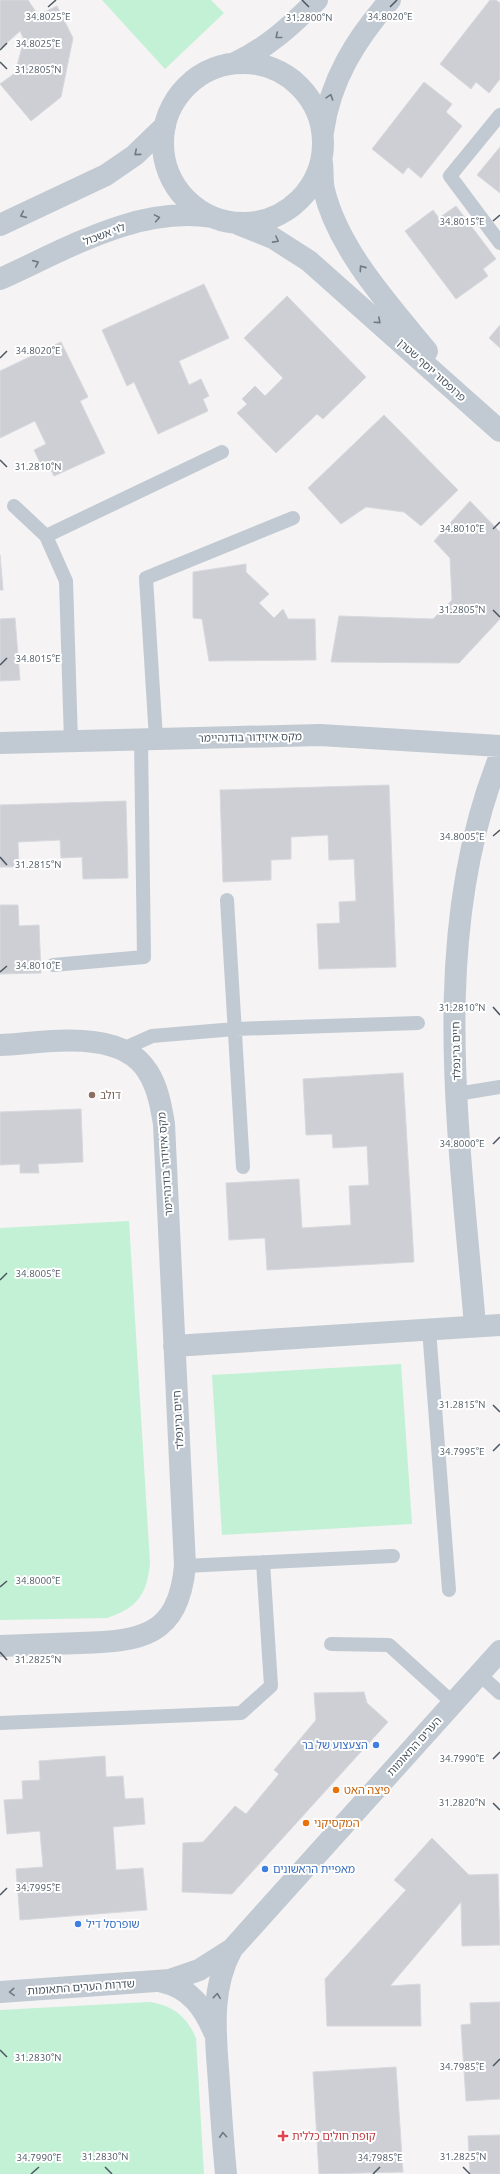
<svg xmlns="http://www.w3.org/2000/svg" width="500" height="2174" font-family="Ubuntu,'Noto Sans Hebrew',sans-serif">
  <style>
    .green { fill: #c3f1d5 }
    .building { fill: #cdcfd5; stroke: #d7d9de }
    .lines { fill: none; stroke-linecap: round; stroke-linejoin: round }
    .service { stroke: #c1cad2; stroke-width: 14 }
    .minor { stroke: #c1cad2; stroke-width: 22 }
    .tertiary { stroke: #c1cad2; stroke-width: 22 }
    .oneway { stroke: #6e7983 }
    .ticks { fill: none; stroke: #4a5661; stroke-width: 1.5 }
    .education-dot { fill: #8d6e63; stroke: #fff; stroke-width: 1.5 }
    .shop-dot { fill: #3f7fe0; stroke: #fff; stroke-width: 1.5 }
    .food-dot { fill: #e8710a; stroke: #fff; stroke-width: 1.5 }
    .health-dot { fill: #e0444e; stroke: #fff; stroke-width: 1.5 }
    .labels { text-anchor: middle; stroke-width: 4; stroke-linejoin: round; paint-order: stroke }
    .street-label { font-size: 11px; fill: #4a5661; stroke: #fff }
    .education-label { font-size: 11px; fill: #785e54; stroke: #fff; text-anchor: start }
    .shop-label { font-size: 11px; fill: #366cbe; stroke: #fff; text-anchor: start }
    .food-label { font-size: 11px; fill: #c56008; stroke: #fff; text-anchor: start }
    .health-label { font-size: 11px; fill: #be3a42; stroke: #fff; text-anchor: start }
    .ticks-label { font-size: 10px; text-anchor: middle; fill: #4a5661; stroke: #fff; stroke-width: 4; stroke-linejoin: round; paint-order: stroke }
  </style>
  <rect width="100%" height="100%" fill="#f5f3f3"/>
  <path class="green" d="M102,0H211L224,13L165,69Z
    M129,1221L150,1563C147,1595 137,1608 107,1618L0,1620V1228Z
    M401,1364L412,1524L222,1535L212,1375Z
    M149,2002C173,2005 187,2017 196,2038L204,2174H0V2010Z"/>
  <path class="building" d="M0,0H28L38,15L57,6L73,38L61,97L31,121L0,84L15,73L24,40L20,31L1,48L0,47Z
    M490,0H496L500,3V79L489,93L476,82L471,89L440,64Z
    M424,82L452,104L446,112L462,126L421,178L408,167L403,174L372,149Z
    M500,147V193L477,175Z
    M456,206L496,259L483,269L488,276L456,299L405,231L433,210L439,218Z
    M204,284L229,338L179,361L189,385L201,379L209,396L203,399L208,411L158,434L134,382L127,386L102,330Z
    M287,296L366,377L323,419L317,414L276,453L237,413L247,404L242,399L255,386L265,396L283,378L244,338Z
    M500,325V348L489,338Z
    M61,342L88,397L80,401L105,453L54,476L48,464L42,467L34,450L46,444L35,421L0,438V371Z
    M384,415L458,490L421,526L404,512L366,507L341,524L308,488Z
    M470,501L500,532V619L459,663L331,662L339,616L433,619L452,600L450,558L434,541Z
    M0,555L3,590H0Z
    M246,564V572L269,594L259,603L274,618L283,609L288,619H315L316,660L209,661L202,619L193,618V572Z
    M15,618L20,680L0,681V619Z
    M389,785L396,967L319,969L317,924L340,923L339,902L356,901L354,859L329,860L328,835L291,837V859L271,860V880L223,882L220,790Z
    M126,801L128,878L83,879L82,857L61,858L60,840L18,842L19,867H0V805Z
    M0,905H18L19,926L39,925L41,973L0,974Z
    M403,1073L414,1262L267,1270L265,1238L229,1240L226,1183L299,1179L302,1228L351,1225L349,1186L369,1185L367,1146L333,1148L332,1134L306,1135L303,1079Z
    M81,1109L83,1162L38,1164L39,1173H20V1164L0,1165V1112Z
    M364,1692L367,1703L388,1722L232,1894L182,1892L183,1843L203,1842L235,1806L246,1814L279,1774L274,1770L316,1720L314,1693Z
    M105,1756L106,1777L123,1776L125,1799L143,1798L145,1824L113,1827L116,1870L143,1868L147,1910L20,1920L16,1869L43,1867L40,1831L7,1834L4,1800L23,1799L22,1781L40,1780L39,1761Z
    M432,1838L469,1875L498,1874L500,1945L462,1946L461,1902L390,1986L420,1984L421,2026H327L325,1979L406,1890L394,1880Z
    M500,2002V2099L466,2101L461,2025L471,2024L470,2003Z
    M396,2067L403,2172L319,2174L313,2072Z
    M500,2135V2174H470L468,2136Z"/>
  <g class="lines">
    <path class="service" d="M500,115L450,176L500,243
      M14,506L46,536L66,581L71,741
      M46,536L222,452
      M156,739L146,578L293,518
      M227,900L243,1167
      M53,965L144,957L141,740
      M123,1049L152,1036L235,1029L418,1023
      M457,1094L500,1087
      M429,1329L449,1590
      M185,1566L393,1556
      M331,1644L389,1645L453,1703
      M479,1674L500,1693
      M0,1723L241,1713L271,1686L263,1562"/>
    <path class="minor" d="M0,743L320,735L500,746
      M0,1045C45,1043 121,1027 148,1072C158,1088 161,1106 164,1124L185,1566C178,1637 141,1641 80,1643C53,1644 27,1645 0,1646
      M475,1326C460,1139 427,936 500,756
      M174,1346L500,1325"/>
    <path class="tertiary" d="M235,63C267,48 292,25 317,0
      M163 143a80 80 0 1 1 160 0a80 80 0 1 1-160 0Z
      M323,132C330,80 356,39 390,0
      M322,163C323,172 322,182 324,190C338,249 389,305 427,351
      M238,224L273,238L309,261L500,431
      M0,225L106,175L135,155L165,126
      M0,279C65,250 138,205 212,217
      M163,1982C190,1988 204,2008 214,2032
      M0,1992L170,1980L199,1970L232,1949
      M226,2174C223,2144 221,2113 219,2083C216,2038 209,1991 232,1949L500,1651"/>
  </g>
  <defs><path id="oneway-chevron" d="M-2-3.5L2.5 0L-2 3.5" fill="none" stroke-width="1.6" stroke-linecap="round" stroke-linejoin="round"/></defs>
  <g class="oneway">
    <use href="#oneway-chevron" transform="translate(278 36) rotate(141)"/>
    <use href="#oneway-chevron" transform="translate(330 97) rotate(-72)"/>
    <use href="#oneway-chevron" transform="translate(137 153) rotate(139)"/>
    <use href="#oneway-chevron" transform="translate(23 215) rotate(156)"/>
    <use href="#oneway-chevron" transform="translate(157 218) rotate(-10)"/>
    <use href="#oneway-chevron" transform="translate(276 240) rotate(29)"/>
    <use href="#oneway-chevron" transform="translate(36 263) rotate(-24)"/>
    <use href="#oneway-chevron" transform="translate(362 268) rotate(-125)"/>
    <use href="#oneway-chevron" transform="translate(378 321) rotate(42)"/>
    <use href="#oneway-chevron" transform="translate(12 1992) rotate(176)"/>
    <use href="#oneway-chevron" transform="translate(217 1996) rotate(-84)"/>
    <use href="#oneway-chevron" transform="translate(223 2135) rotate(-94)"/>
  </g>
  <path class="ticks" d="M302,0L309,7M48,7L56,0M390,7L397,0M0,50L7,43M0,62L7,69M493,221L500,215M0,358L7,351M0,460L7,467M493,529L500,522M493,610L500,617M0,665L7,658M493,836L500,830M0,857L7,865M0,972L7,966M493,1007L500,1015M493,1144L500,1137M0,1280L7,1273M493,1405L500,1412M493,1451L500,1444M0,1587L7,1581M0,1652L7,1660M493,1759L500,1752M493,1803L500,1810M0,1895L7,1888M0,2050L7,2057M493,2066L500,2059M105,2167L112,2174M463,2167L470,2174M31,2174L39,2167M373,2174L380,2167"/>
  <circle class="education-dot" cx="92" cy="1095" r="4"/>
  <g class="shop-dot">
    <circle cx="376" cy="1745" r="4"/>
    <circle cx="265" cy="1869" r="4"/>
    <circle cx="78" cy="1924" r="4"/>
  </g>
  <g class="food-dot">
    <circle cx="336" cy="1790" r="4"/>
    <circle cx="306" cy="1823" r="4"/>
  </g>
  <path class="health-dot" d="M281 2130h4v4h4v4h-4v4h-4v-4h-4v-4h4z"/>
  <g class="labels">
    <g class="street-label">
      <text transform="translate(104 234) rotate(-21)" y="4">לוי אשכול</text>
      <text transform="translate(432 370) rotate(42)" y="4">פרופסור יוסף שטרן</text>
      <text transform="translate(250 737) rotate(-1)" y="4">מקס איזידור בודנהיימר</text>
      <text transform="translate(456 1051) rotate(-91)" y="4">חיים גרינפלד</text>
      <text transform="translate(165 1164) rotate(-94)" y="4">מקס איזידור בודנהיימר</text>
      <text transform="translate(178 1420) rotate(-93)" y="4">חיים גרינפלד</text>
      <text transform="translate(414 1746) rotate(-48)" y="4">הערים התאומות</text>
      <text transform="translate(81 1987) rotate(-4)" y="4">שדרות הערים התאומות</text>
    </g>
    <g class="education-label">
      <text x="100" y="1099">דולב</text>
    </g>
    <g class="shop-label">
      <text x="368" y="1749" text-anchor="end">הצעצוע של בר</text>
      <text x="273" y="1873">מאפיית הראשונים</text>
      <text x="86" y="1928">שופרסל דיל</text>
    </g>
    <g class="food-label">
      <text x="344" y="1794">פיצה האט</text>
      <text x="314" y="1827">המקסיקני</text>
    </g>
    <g class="health-label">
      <text x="292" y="2140">קופת חולים כללית</text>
    </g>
  </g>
  <g class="ticks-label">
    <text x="48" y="20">34.8025°E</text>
    <text x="390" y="20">34.8020°E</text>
    <text x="309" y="21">31.2800°N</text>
    <text x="38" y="47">34.8025°E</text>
    <text x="38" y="73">31.2805°N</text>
    <text x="462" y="225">34.8015°E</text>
    <text x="38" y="354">34.8020°E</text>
    <text x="38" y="470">31.2810°N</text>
    <text x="462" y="532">34.8010°E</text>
    <text x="462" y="613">31.2805°N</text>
    <text x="38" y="662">34.8015°E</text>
    <text x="462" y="840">34.8005°E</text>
    <text x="38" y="868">31.2815°N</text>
    <text x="38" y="969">34.8010°E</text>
    <text x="462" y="1011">31.2810°N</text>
    <text x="462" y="1147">34.8000°E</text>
    <text x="38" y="1277">34.8005°E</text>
    <text x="462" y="1408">31.2815°N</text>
    <text x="462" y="1455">34.7995°E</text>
    <text x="38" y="1584">34.8000°E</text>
    <text x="38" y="1663">31.2825°N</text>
    <text x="462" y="1762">34.7990°E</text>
    <text x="462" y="1806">31.2820°N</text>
    <text x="38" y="1891">34.7995°E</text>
    <text x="38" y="2061">31.2830°N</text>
    <text x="462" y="2070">34.7985°E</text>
    <text x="105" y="2160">31.2830°N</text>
    <text x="463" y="2160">31.2825°N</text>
    <text x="39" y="2161">34.7990°E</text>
    <text x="380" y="2161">34.7985°E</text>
  </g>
</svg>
